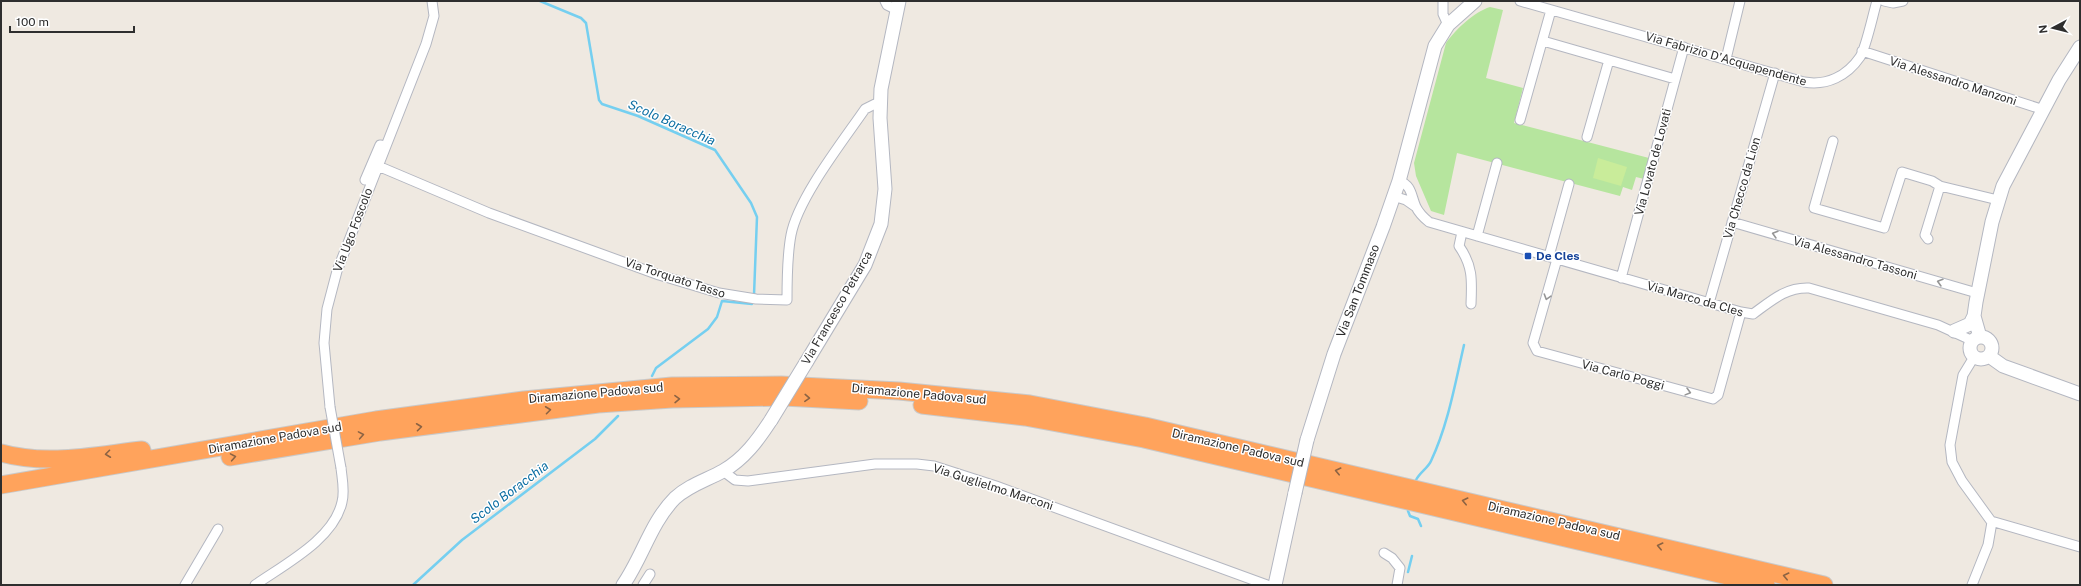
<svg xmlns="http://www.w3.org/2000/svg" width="2081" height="586" font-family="'Public Sans',sans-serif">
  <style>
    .green { fill: #b6e59e }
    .pitch { fill: #c9ec9a }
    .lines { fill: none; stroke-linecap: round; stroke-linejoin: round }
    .stream { stroke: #75cff0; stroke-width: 2.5 }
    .street-casing { stroke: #b4b7c1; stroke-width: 11 }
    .secondary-casing { stroke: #b4b7c1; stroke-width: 15 }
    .highway-casing { stroke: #c9c9c9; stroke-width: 19 }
    .street { stroke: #fff; stroke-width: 9 }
    .secondary { stroke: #fff; stroke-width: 13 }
    .highway { stroke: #ffa35c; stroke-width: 17 }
    .street-bridge-casing { stroke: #b4b7c1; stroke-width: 11; stroke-linecap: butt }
    .secondary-bridge-casing { stroke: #b4b7c1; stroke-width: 15; stroke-linecap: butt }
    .street-bridge { stroke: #fff; stroke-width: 9 }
    .secondary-bridge { stroke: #fff; stroke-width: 13 }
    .oneway { stroke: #969696 }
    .oneway2 { stroke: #8c6343 }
    .transit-dot { fill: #1a4fb4; stroke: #fff; stroke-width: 1.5 }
    .labels { text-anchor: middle; stroke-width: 3; stroke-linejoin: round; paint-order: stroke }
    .street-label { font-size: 12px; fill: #2e2e2e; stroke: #fff }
    .transit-label { font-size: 12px; font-weight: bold; fill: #164399; stroke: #fff; text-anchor: start }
    .water-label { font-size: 13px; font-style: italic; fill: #0d6fa3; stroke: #fff }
  </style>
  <rect width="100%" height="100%" fill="#efe9e1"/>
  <path class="green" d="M1490,7L1503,10L1486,78L1523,88L1514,123L1649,158L1644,179L1636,177L1632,190L1623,187L1620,196L1457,153L1444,215L1431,211L1416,176L1414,163L1446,43C1456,29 1474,12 1490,7Z"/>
  <path class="pitch" d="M1598,158L1627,167L1621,186L1593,178Z"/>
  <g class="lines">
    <path class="stream" d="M540,1L581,18L586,23L599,100L602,104L638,116L715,150L751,203L757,217L754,295
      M652,376L656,368L708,329L717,317L722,301L752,304
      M1416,480C1420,472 1428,468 1431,461C1448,425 1455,384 1464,345
      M1408,511L1410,516L1418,519L1421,526
      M1408,572L1412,556
      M413,585L462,540L595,439L618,416"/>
    <defs>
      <path id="street" d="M885,1L887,5L897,10
        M1443,1V14L1448,25
        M1520,1L1804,82C1827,86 1847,76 1860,57C1866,48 1873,14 1877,1
        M1884,1L1893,3L1903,1
        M1543,41L1675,79
        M1862,51L2044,110
        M1726,59L1740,1
        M1520,120L1551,10
        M1587,137L1609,60
        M1833,141L1814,208L1884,228L1902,172L1932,181L1940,186L1998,200
        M378,166L489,213L659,275L719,293L756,299L787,300C787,279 787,256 791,235C798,198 843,141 865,109L875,104H880
        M365,180L380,145L385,146
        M1399,181C1412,185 1411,196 1416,207C1419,213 1424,218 1429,222L1741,312L1753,314C1771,301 1786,287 1809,288L1938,325L1973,341
        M1393,196L1406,200L1416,207
        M1732,222L1977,293
        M1462,232L1459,246C1473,266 1472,280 1471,304
        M1477,236L1497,163
        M1928,239L1925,235L1940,186
        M1549,256L1569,184
        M1557,259L1533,343L1537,351L1713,399L1718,395L1741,312
        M1621,278L1684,47
        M1709,303L1775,73
        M1974,357L1963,375L1950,445L1952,462L1962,481L1991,521L2080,547
        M330,407L324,343L327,309L337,271L426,44L434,16L432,1
        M723,471L735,480L748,481L875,464H917L934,466L996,486L1267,585
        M1384,553L1392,558L1400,568L1397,585
        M185,585L218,529
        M255,585C285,564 334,539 342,502C345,491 342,478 341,468
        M643,585L650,574
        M1972,585L1988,545L1992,522"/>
      <path id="secondary" d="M1954,331L1970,324L1974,316
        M1970 348a11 11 0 1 1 22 0a11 11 0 1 1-22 0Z
        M1980,337L1974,316L1976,302L1992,222L2003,186L2059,80L2080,47
        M1989,356L2003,366L2080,394
        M807,361L865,265L881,224L885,189L880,118L881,89L899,1
        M1307,440L1334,354L1383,227L1399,181L1435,46L1448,25L1475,1
        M623,585C642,558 651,522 675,498C689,485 707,480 723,471C744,459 758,440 771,420
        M1275,585L1295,493"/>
      <path id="highway" d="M922,405L1025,417L1144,439L1766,585
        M1,453C47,466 96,455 142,450
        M230,457L380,432L598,404L672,399L784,397L859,401
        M1,485L376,420L524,400L672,386L781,385L899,391L1030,404L1145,426L1824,585"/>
    </defs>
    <use href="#street" class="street-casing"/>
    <use href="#secondary" class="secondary-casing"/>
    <use href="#highway" class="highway-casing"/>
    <use href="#street" class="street"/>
    <use href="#secondary" class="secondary"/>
    <use href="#highway" class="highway"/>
    <defs>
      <path id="street-bridge" d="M330,407L341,468"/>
      <path id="secondary-bridge" d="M771,420L807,361
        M1295,493L1307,440"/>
    </defs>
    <use href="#street-bridge" class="street-bridge-casing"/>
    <use href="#secondary-bridge" class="secondary-bridge-casing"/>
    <use href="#street-bridge" class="street-bridge"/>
    <use href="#secondary-bridge" class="secondary-bridge"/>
  </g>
  <defs><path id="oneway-chevron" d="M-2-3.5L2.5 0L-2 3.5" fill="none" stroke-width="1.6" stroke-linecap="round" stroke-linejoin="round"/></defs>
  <g class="oneway">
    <use href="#oneway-chevron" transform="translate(1775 234) rotate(-164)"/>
    <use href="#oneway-chevron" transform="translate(1940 282) rotate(-164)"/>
    <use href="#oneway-chevron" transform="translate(1547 297) rotate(107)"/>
    <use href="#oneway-chevron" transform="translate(1688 392) rotate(15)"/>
  </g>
  <g class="oneway2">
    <use href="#oneway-chevron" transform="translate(807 398) rotate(3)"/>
    <use href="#oneway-chevron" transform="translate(677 399) rotate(-1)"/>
    <use href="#oneway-chevron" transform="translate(548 410) rotate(-7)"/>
    <use href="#oneway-chevron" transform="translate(419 427) rotate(-7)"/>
    <use href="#oneway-chevron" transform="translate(361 435) rotate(-10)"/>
    <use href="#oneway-chevron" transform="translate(108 454) rotate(173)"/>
    <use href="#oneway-chevron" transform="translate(233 457) rotate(-10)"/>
    <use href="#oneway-chevron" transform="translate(1338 471) rotate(-167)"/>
    <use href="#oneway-chevron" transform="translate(1465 501) rotate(-167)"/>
    <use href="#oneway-chevron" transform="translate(1660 546) rotate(-167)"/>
    <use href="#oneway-chevron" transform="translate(1786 576) rotate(-167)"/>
  </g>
  <rect class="transit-dot" x="1524" y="252" width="8" height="8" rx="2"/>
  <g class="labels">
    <g class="street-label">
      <text transform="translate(1726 59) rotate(16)" y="4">Via Fabrizio D'Acquapendente</text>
      <text transform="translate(1953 81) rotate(18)" y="4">Via Alessandro Manzoni</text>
      <text transform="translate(1653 162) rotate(-75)" y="4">Via Lovato de Lovati</text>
      <text transform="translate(1742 188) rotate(-74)" y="4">Via Checco da Lion</text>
      <text transform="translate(353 230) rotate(-69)" y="4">Via Ugo Foscolo</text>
      <text transform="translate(1855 258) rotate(16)" y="4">Via Alessandro Tassoni</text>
      <text transform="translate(675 278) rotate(18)" y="4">Via Torquato Tasso</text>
      <text transform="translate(1358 291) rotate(-69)" y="4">Via San Tommaso</text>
      <text transform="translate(1695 299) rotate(16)" y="4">Via Marco da Cles</text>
      <text transform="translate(837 308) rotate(-60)" y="4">Via Francesco Petrarca</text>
      <text transform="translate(1623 375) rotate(15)" y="4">Via Carlo Poggi</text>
      <text transform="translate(596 393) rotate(-5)" y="4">Diramazione Padova sud</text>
      <text transform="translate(919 394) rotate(5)" y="4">Diramazione Padova sud</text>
      <text transform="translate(275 438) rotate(-10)" y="4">Diramazione Padova sud</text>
      <text transform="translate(1238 448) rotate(13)" y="4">Diramazione Padova sud</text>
      <text transform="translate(993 487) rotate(18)" y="4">Via Guglielmo Marconi</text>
      <text transform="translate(1554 521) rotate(13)" y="4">Diramazione Padova sud</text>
    </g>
    <g class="transit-label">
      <text x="1536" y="260">De Cles</text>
    </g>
    <g class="water-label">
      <text transform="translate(672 122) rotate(24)" y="5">Scolo Boracchia</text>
      <text transform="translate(509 492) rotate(-37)" y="5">Scolo Boracchia</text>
    </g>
  </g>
  <rect width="2081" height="586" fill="none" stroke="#2e2e2e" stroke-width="4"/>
  <g transform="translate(2053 28) rotate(263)" stroke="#ffffff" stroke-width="3" paint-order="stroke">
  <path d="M0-3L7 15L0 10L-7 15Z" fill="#2e2e2e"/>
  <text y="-6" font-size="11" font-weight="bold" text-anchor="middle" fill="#2e2e2e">N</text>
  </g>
  <path d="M10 26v6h124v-6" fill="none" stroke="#2e2e2e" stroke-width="2"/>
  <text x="16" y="26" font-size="12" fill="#2e2e2e" stroke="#ffffff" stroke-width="3" paint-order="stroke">100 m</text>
</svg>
